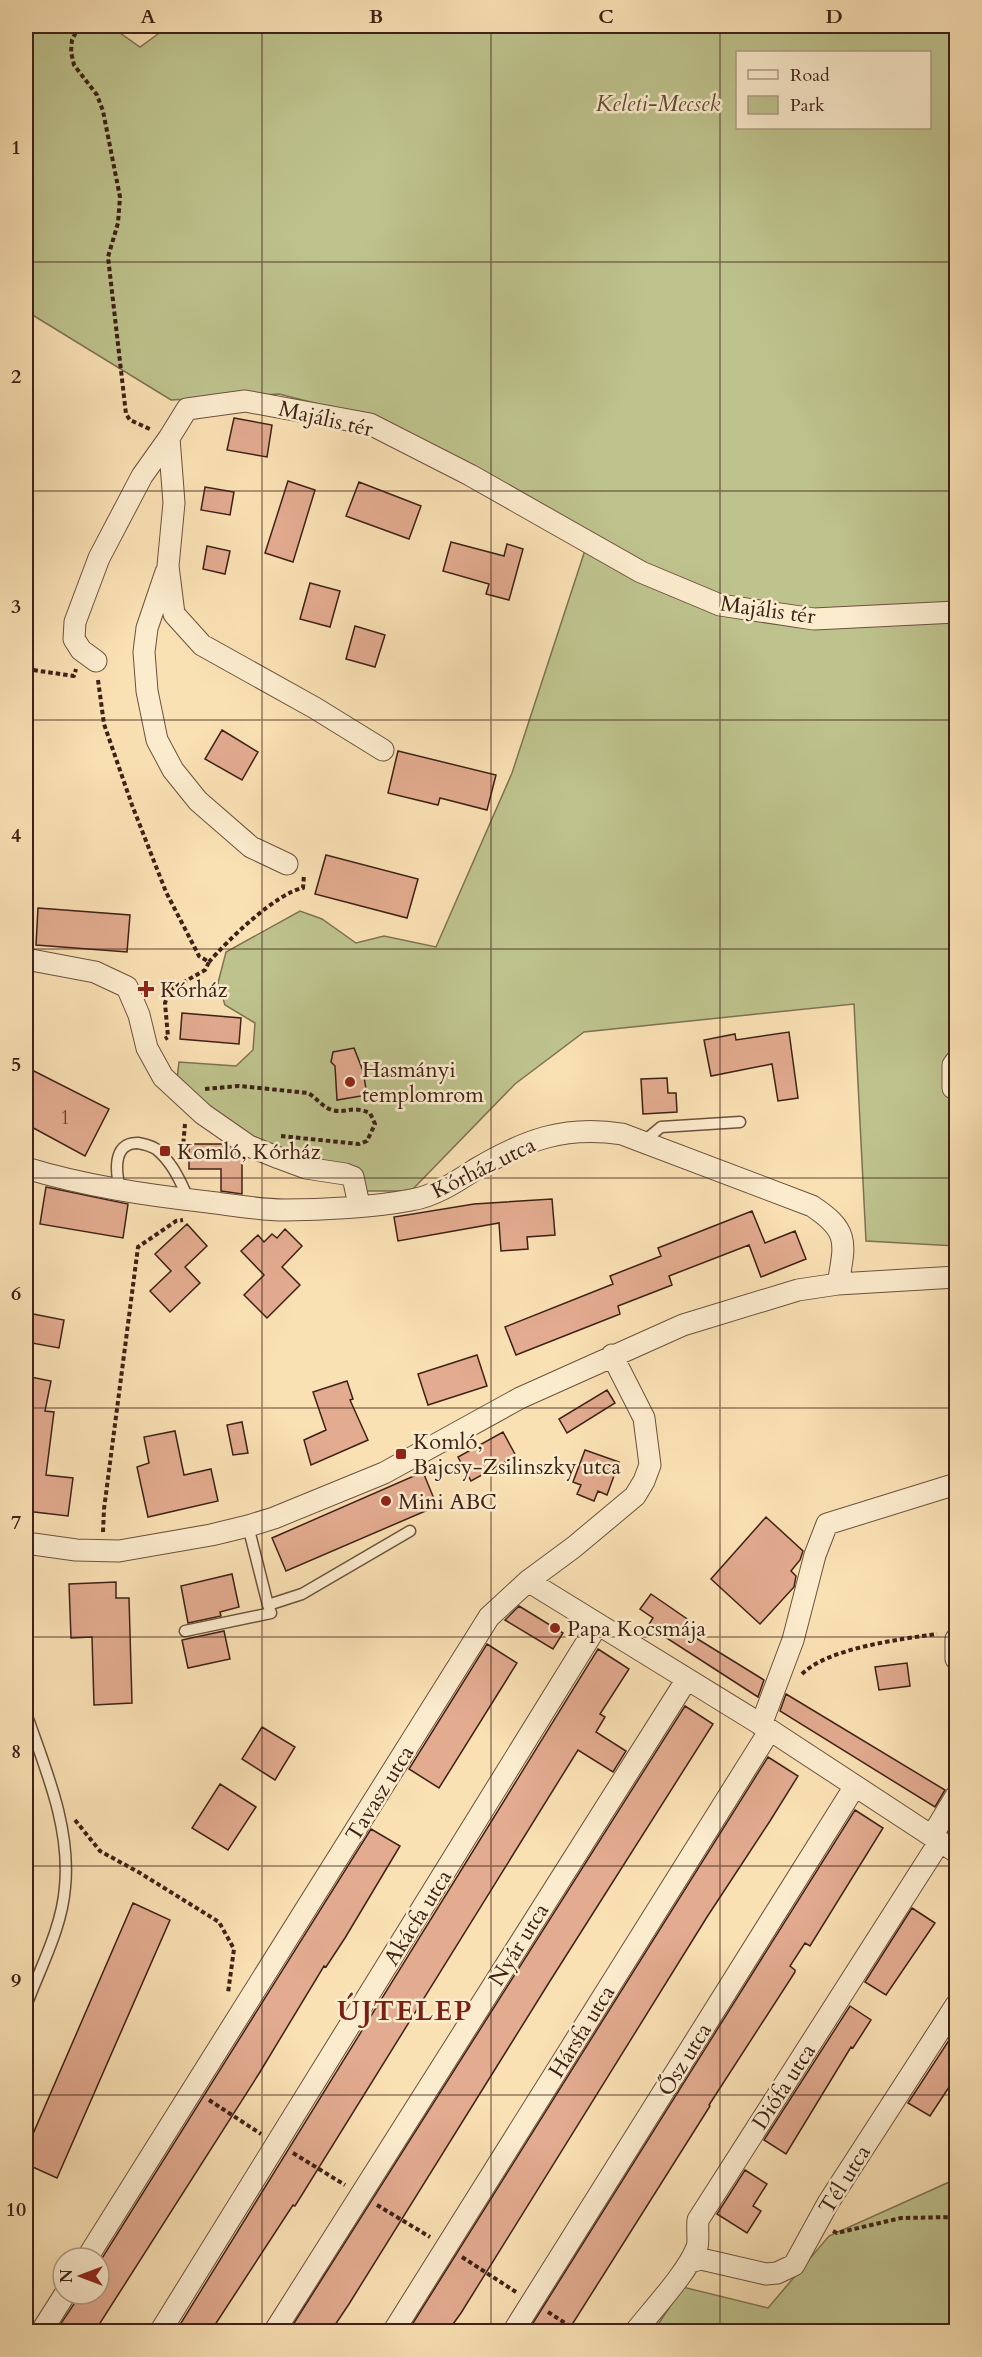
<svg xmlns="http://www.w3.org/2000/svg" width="982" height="2357" font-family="Cardo,serif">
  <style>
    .green { fill: #bec38d; stroke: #7e7252; stroke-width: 1.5; fill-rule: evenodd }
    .building { fill: #e3ab90; stroke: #3e2117; stroke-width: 1.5 }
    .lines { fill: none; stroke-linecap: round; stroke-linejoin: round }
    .service-casing { stroke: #6d513e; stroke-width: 13 }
    .minor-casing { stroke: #6d513e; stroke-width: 23 }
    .path { stroke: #3e2117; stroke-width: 4; stroke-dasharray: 4.5 3; stroke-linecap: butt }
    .service { stroke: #fcecce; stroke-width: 10 }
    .minor { stroke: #fcecce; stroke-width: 21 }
    .grid { fill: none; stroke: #3e2117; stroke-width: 1.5; stroke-opacity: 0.55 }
    .poi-dot { fill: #8f2418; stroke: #fcecce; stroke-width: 2 }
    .labels { text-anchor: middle; stroke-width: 5; stroke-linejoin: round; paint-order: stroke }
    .number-label { font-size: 20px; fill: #674435 }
    .park-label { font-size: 22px; font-style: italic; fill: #5e4a34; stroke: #fcecce }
    .street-label { font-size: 22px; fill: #3e2117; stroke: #fcecce }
    .poi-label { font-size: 22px; fill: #3e2117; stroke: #fcecce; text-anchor: start }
    .district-label { font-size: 28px; font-weight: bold; letter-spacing: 1.5px; fill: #7a1f14; stroke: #fcecce }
    .neatline { fill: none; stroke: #3e2117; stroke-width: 2 }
    .grid-label { font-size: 20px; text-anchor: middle; font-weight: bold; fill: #3e2117 }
  </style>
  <rect width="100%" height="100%" fill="#fae1b4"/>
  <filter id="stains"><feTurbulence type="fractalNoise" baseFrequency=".00333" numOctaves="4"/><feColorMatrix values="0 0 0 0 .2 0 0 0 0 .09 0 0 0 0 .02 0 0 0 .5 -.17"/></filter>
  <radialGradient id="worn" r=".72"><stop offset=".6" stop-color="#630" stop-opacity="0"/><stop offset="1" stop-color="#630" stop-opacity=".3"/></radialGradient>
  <path class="green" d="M26,26H110L140,47L169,26H956V1246L866,1241L854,1004L584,1032L515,1084L411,1191H360L256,1147L177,1079L179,1062L236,1066L253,1050L255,1023L225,1005L218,983L226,952L300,911L322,919L356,943L384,936L436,947L512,773L590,535L354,413L279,394L171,400L26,311ZM738,52H930V128H738Z
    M956,2179V2331L653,2332L683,2287L768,2308L829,2236Z"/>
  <path class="building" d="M234,418L272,425L267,457L227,450Z
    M288,481L315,490L293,562L265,553Z
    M359,482L421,506L409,539L346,516Z
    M205,487L234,492L230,515L201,510Z
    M451,542L504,556L507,544L523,549L509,600L486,594L489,584L443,571Z
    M207,546L230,551L225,574L203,569Z
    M310,583L340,591L330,627L300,619Z
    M355,626L385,635L375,667L346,659Z
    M222,730L258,752L242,780L205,759Z
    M398,751L496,775L487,810L440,798L438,805L388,793Z
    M326,855L418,879L407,918L315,894Z
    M38,908L130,915L127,952L36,945Z
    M182,1013L241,1018L239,1044L180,1039Z
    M789,1032L798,1098L778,1101L772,1064L711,1076L704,1040L735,1034L736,1040Z
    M354,1048L363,1071L367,1095L337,1100L335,1066L331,1062L333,1052Z
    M26,1067L109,1109L85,1156L26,1124Z
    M667,1078L668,1093H676L677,1112L643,1114L641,1079Z
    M189,1144H224L242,1157V1194L221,1191V1169H189Z
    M46,1187L128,1204L123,1238L40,1224Z
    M552,1199L555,1235L527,1237L528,1249L501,1251L499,1223L398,1241L394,1217L474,1204Z
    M752,1211L765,1243L795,1231L806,1259L761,1277L749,1245L669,1276L672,1285L618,1306L620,1314L516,1355L505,1327L613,1284L610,1276L661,1256L658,1248Z
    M187,1224L207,1246L185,1267L200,1283L170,1312L150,1291L171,1271L155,1254Z
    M285,1229L302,1246L282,1267L300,1285L267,1318L244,1295L264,1275L241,1251L258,1235L264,1242L272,1234L277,1238Z
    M28,1313L64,1320L59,1348L26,1342Z
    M477,1355L487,1386L428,1405L418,1374Z
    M26,1376L51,1381L45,1411L54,1412L46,1475L73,1478L68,1516L26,1511Z
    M347,1381L353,1399L350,1400L368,1440L311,1465L304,1440L326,1430L313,1392Z
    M607,1390L615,1403L567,1433L559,1419Z
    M242,1422L248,1453L233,1455L227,1425Z
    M175,1431L184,1475L211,1469L218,1501L148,1517L137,1467L149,1463L144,1437Z
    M503,1432L516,1456L471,1481L458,1457Z
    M585,1450L619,1462L607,1495L598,1491L594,1501L577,1494L581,1485L573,1482Z
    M423,1472L437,1506L286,1571L272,1538Z
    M766,1517L803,1551L800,1560L791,1571L796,1576L794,1587L760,1624L711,1579Z
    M232,1574L239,1607L220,1612L221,1616L188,1623L181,1586Z
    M116,1582V1598H129L132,1703L94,1705L92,1637L71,1638L69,1584Z
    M651,1594L690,1621L683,1630L764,1680L758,1697L648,1626L653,1618L640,1609Z
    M519,1606L563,1633L553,1649L505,1620Z
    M224,1631L230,1659L188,1668L182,1640Z
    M487,1644L517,1663L439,1788L409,1769Z
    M598,1649L629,1669L600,1714L605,1717L596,1732L626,1751L613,1772L578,1750L295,2206L293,2205L211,2331H194L181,2323Z
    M907,1663L910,1686L879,1690L875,1667Z
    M786,1694L945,1790L935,1807L780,1711Z
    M685,1706L713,1724L550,1981L349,2304L331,2331H289Z
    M262,1727L295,1747L275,1780L242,1759Z
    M768,1757L798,1776L770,1821L707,1917L461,2313L448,2331H408Z
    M220,1784L256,1807L228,1850L192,1828Z
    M855,1810L883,1828L810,1946L805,1943L790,1966L795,1970V1972L709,2105L710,2106L568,2331H528Z
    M371,1829L400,1846L345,1938L326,1967L324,1966L260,2072L95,2331H56L76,2301L78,2294H99V2263Z
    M133,1903L170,1920L57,2178L26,2164V2150Z
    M912,1908L935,1923L886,1995L865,1982Z
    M850,2006L871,2020L853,2048L851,2047L786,2154L764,2140Z
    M957,2028V2075L930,2116L908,2103Z
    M745,2170L767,2184L753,2206L761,2211L747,2233L717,2214Z"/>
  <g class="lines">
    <defs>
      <path id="service" d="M643,1142L661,1127L740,1122
        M121,1192C116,1175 111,1142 138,1143C144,1144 151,1146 156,1149C173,1163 180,1181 189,1200
        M248,1526L268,1605L302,1594L410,1531
        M185,1631L271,1613L268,1605
        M26,1713C45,1768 71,1827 65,1887C62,1928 40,1968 26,2006"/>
      <path id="minor" d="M166,572L147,628L144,652L147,691L157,740L173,770L198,801L251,847L287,864
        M96,661L81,650L74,639L75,622L99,558L142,476L169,438
        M383,750L315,708L202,645L174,614L168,566L174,503L169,438L187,409L245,401L370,424L470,475L641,572L720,605L814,619L956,612
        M26,959L95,972L127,987L139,1015L147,1048L163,1077L203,1114L249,1146L279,1158L306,1168L345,1174L353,1177L359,1205
        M956,1061L953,1065V1088L956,1089
        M26,1168C85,1186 146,1195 208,1202C233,1205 259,1210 285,1210C322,1210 375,1207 411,1200C435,1196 456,1182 476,1169C525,1140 565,1125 622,1134L812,1206C850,1231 845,1243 838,1284
        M26,1543L76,1550L119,1551L211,1535L248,1526L274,1518L384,1473L520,1398L683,1325L798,1290L838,1284L956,1277
        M528,1581L770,1730L956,1852
        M956,1639V1659
        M761,1725L793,1640L815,1555L827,1524L956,1484
        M932,1836L956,1796
        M87,2258L489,1617L528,1581L574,1547L635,1496L644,1481L650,1465L644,1418L612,1355
        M690,2262L701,2259L766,2274L777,2273L794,2265L828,2203L956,2005
        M41,2332L65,2294
        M160,2332L598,1624
        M274,2332L687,1679
        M393,2332L770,1730
        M513,2332L855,1786
        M635,2332C652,2310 688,2272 697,2247C699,2242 697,2228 698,2220L940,1841"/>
    </defs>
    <use href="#service" class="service-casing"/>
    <use href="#minor" class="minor-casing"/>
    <path class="path" d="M79,26L72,40L71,52L74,65L97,95L103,111L120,197L118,223L108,257L126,414L130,420L152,430
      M26,669L74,676L76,669
      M98,680L104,724L132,805L166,892L199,956L209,962L205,970L170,990L165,1003L168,1037L165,1039
      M209,962C227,941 276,893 303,888L304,875
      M205,1089L239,1086L308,1093C317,1098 322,1107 332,1110C347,1114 350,1105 370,1113L375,1124L367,1141L359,1144L280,1136
      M182,1158L185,1124
      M103,1532L104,1509L138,1247L176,1221L183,1220
      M802,1674C828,1648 901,1639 937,1634
      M26,1681L32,1700
      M75,1820L100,1851L140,1873L219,1922L234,1949L228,1993
      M209,2100L261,2134
      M293,2153L345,2185
      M377,2205L430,2237
      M833,2231L837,2233L901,2218L956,2217
      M462,2257L516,2292
      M548,2312L579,2332"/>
    <use href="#service" class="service"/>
    <use href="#minor" class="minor"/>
  </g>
  <path class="grid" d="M262,26V2332M491,26V2332M720,26V2332M26,262H956M26,491H956M26,720H956M26,949H956M26,1178H956M26,1408H956M26,1637H956M26,1866H956M26,2095H956"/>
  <g class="poi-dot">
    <path d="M143 980h6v6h6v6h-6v6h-6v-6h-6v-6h6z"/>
    <circle cx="350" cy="1082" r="6"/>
    <rect x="159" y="1145" width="12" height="12" rx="3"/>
    <rect x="395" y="1448" width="12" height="12" rx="3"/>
    <circle cx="386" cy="1501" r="6"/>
    <circle cx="555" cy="1628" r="6"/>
  </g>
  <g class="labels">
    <g class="number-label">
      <text x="65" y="1124">1</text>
    </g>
    <g class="park-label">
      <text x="658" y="111">Keleti-Mecsek</text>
    </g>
    <g class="street-label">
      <text transform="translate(326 418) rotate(13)" y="8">Majális tér</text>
      <text transform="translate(768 609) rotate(8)" y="8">Majális tér</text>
      <text transform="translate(483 1167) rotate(-26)" y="8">Kórház utca</text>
      <text transform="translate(379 1793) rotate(-58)" y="8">Tavasz utca</text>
      <text transform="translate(417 1917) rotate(-58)" y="8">Akácfa utca</text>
      <text transform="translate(518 1944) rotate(-58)" y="8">Nyár utca</text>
      <text transform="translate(581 2031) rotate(-58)" y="8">Hársfa utca</text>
      <text transform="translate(684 2059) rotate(-58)" y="8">Ősz utca</text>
      <text transform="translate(783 2086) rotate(-57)" y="8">Diófa utca</text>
      <text transform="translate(844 2179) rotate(-58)" y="8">Tél utca</text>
    </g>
    <g class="poi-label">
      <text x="160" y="997">Kórház</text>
      <text x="362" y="1077">Hasmányi<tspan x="362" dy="25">templomrom</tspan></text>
      <text x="177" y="1159">Komló, Kórház</text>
      <text x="413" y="1449">Komló,<tspan x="413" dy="25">Bajcsy-Zsilinszky utca</tspan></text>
      <text x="398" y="1509">Mini ABC</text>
      <text x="567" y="1636">Papa Kocsmája</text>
    </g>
    <g class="district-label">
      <text x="405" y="2020">ÚJTELEP</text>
    </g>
  </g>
  <rect width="982" height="2357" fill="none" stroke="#fae1b4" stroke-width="66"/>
  <rect x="736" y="51" width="195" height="78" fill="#fcecce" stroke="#b09b85" stroke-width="1.5"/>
  <rect x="748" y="70" width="30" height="9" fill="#fcecce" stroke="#b09b85" stroke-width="1.5"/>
  <text x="790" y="81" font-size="18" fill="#3e2117">Road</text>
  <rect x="748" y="96" width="30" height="18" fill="#bec38d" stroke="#b09b85" stroke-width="1.5"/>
  <text x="790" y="111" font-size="18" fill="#3e2117">Park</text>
  <g transform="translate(81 2276) rotate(270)"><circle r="28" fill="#fcecce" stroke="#b09b85" stroke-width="1.5"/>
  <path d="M0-4.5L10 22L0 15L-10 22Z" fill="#8f2418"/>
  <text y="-9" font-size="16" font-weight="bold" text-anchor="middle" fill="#3e2117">N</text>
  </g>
  <rect x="33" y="33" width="916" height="2291" class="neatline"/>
  <g class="grid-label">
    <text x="148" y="23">A</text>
    <text x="376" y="23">B</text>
    <text x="606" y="23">C</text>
    <text x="834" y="23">D</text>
    <text x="16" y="154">1</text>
    <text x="16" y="383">2</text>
    <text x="16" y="613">3</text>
    <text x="16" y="842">4</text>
    <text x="16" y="1071">5</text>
    <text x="16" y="1300">6</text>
    <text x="16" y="1529">7</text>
    <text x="16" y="1758">8</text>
    <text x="16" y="1987">9</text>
    <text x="16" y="2216">10</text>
  </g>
  <rect width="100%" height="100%" filter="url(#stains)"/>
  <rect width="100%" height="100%" fill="url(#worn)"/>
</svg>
